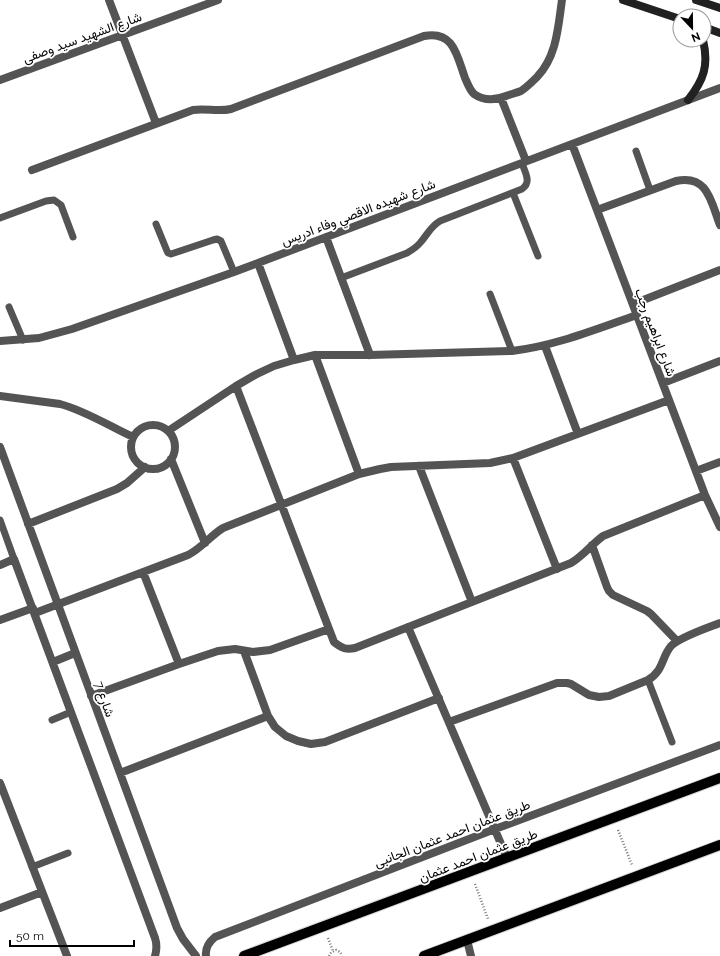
<svg xmlns="http://www.w3.org/2000/svg" width="720" height="956" font-family="Raleway,Vazirmatn,sans-serif">
  <style>
    .lines { fill: none; stroke-linecap: round; stroke-linejoin: round }
    .primary-casing { stroke: #dbdbdb; stroke-width: 12 }
    .path { stroke: #767676; stroke-width: 2.5; stroke-dasharray: 1 2; stroke-linecap: butt }
    .service { stroke: #545454; stroke-width: 7 }
    .minor { stroke: #545454; stroke-width: 8 }
    .secondary { stroke: #212121; stroke-width: 8 }
    .primary { stroke: #000; stroke-width: 10 }
    .labels { text-anchor: middle; stroke-width: 3.5; stroke-linejoin: round; paint-order: stroke }
    .street-label { font-size: 13px; fill: #000; stroke: #fff }
  </style>
  <rect width="100%" height="100%" fill="#fff"/>
  <g class="lines">
    <defs>
      <path id="primary" d="M244,956L720,778
        M424,956L720,845"/>
    </defs>
    <use href="#primary" class="primary-casing"/>
    <path class="path" d="M618,830L632,865
      M475,884L488,919
      M328,938L333,951
      M329,956L331,953L336,950C339,951 341,953 342,956"/>
    <path class="service" d="M636,151L650,190
      M513,193L538,256
      M0,218L46,201L54,200L61,205L73,237
      M156,224L167,251L168,253L171,254L213,240L217,239L221,241L234,272
      M341,278L407,253C412,250 417,247 420,243C428,234 430,227 440,221L522,189C532,182 525,173 522,163
      M490,294L512,351
      M9,307L23,340
      M0,520L14,559
      M648,680L672,742
      M52,720L71,712
      M32,867L68,853"/>
    <path class="minor" d="M109,0L156,123
      M0,80L218,0
      M501,98L526,161
      M572,144L705,495L720,527
      M32,170L193,110C206,108 218,112 231,109L424,36C454,30 457,56 465,78C468,84 469,89 474,94C484,101 496,100 506,96C511,94 516,93 521,91C527,87 532,82 537,77C557,56 558,27 562,0
      M597,210L676,181C708,174 711,202 720,225
      M326,237L370,355
      M258,263L294,360
      M633,304L720,270
      M0,341L39,338L72,329L234,272L720,88
      M545,346L578,434
      M315,355L359,474
      M663,383L720,361
      M236,386L334,642C341,648 346,650 355,648L571,563C583,556 591,545 603,536L705,495
      M0,396L60,404C86,411 109,426 133,437
      M131 447a22 22 0 1 1 44 0a22 22 0 1 1-44 0Z
      M168,431L236,386L255,375L274,366L294,360L315,355H370L512,351C555,346 596,329 637,315
      M0,447L177,928L183,939L196,956
      M513,458L557,569
      M171,459L205,543
      M419,466L472,602
      M696,471L720,462
      M28,524L117,489L127,483L145,467
      M592,545L607,587L609,591L613,595L647,611L651,614L677,641
      M0,565L14,559L155,938C157,944 157,949 155,956
      M143,572L179,664
      M35,613L188,555C202,548 210,536 223,528L359,474L380,469L391,467L490,463L513,458L669,400
      M0,620L33,608
      M408,627L507,858
      M244,651L268,716L275,727L286,736L298,741L311,744L325,742L439,698
      M53,662L75,653
      M91,696L179,664L218,651L235,649L253,652L270,650L329,629
      M449,722L557,683H567L571,684L589,695L599,697L609,696L648,680C664,670 661,658 671,646C680,637 707,628 720,623
      M120,773L268,716
      M0,783L67,956
      M0,908L42,892
      M467,940L471,956
      M206,956C205,948 209,942 215,937L495,829L720,745"/>
    <path class="secondary" d="M623,0L680,19
      M696,0L720,8
      M704,27L720,33
      M688,100C704,80 709,65 703,40"/>
    <use href="#primary" class="primary"/>
  </g>
  <g class="labels">
    <g class="street-label">
      <text transform="translate(82 37) rotate(-20)" y="5">شارع الشهيد سيد وصفى</text>
      <text transform="translate(358 212) rotate(-21)" y="5">شارع شهيده الاقصي وفاء ادريس</text>
      <text transform="translate(656 332) rotate(69)" y="5">شارع ابراهيم رجب</text>
      <text transform="translate(105 699) rotate(70)" y="5">شارع 7</text>
      <text transform="translate(452 833) rotate(-21)" y="5">طريق عثمان احمد عثمان الجانبى</text>
      <text transform="translate(478 855) rotate(-21)" y="5">طريق عثمان احمد عثمان</text>
    </g>
  </g>
  <g transform="translate(692 28) rotate(158)"><circle r="19" fill="#ffffff" stroke="#999999"/>
  <path d="M0-3L7 15L0 10L-7 15Z" fill="#000000"/>
  <text y="-6" font-size="11" font-weight="bold" text-anchor="middle" fill="#000000">N</text>
  </g>
  <path d="M10 940v6h124v-6" fill="none" stroke="#000000" stroke-width="2"/>
  <text x="16" y="940" font-size="12" fill="#000000" stroke="#ffffff" stroke-width="3" paint-order="stroke">50 m</text>
</svg>
